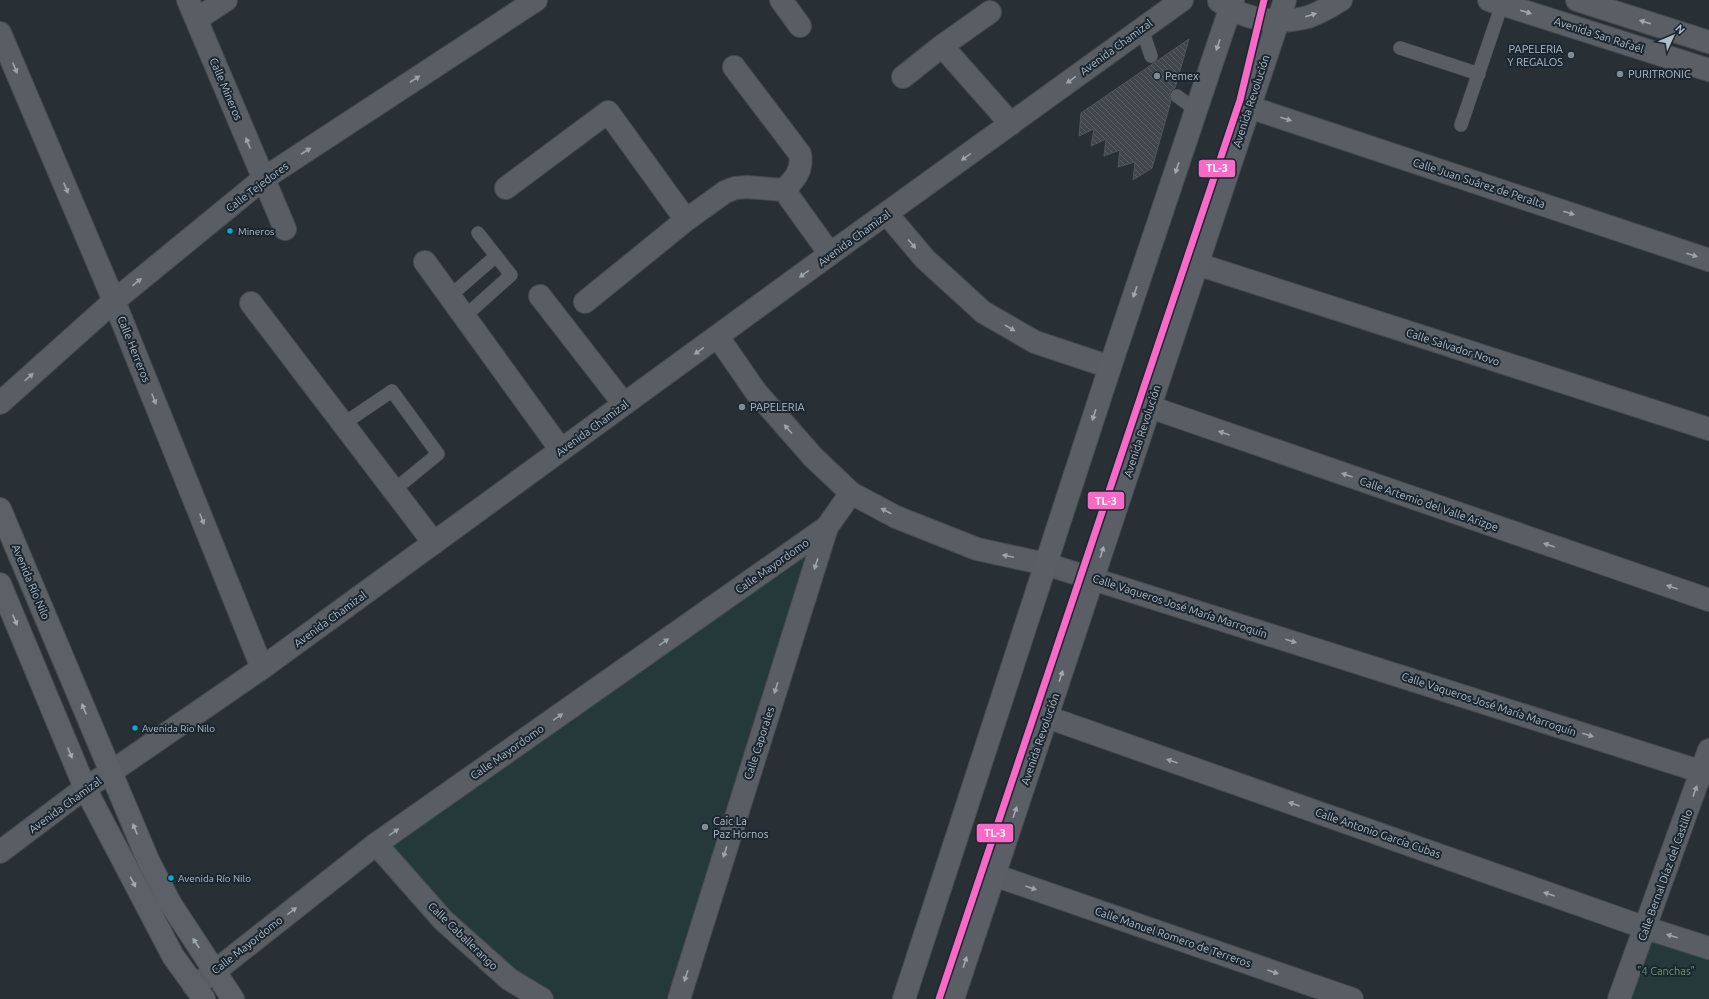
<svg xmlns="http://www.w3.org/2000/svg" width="1709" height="999" font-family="Ubuntu,sans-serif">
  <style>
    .green { fill: #25393b }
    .building { fill: url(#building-back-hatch); stroke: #50565d }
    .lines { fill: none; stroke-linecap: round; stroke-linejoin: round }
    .service-casing { stroke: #464b50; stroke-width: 14 }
    .minor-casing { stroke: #464b50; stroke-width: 24 }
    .secondary-casing { stroke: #464b50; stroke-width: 24 }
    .primary-casing { stroke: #454c52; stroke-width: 24 }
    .service { stroke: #585e63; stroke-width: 13 }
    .minor { stroke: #585e63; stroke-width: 22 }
    .secondary { stroke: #5c6168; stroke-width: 22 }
    .primary { stroke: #5a5f65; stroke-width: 22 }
    .metro-1-casing { stroke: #1b2630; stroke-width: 10 }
    .metro-1 { stroke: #f869c8; stroke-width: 7 }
    .oneway { fill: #a0a9b3 }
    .oneway2 { fill: #9ba4ae }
    .oneway3 { fill: #a0aab4 }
    .poi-dot { fill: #818b94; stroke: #1b2630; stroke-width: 1.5 }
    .bus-dot { fill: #06acd0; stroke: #1b2630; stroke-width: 1.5 }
    .labels { text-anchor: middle; stroke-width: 4; stroke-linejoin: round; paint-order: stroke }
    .bus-label { font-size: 10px; fill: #b1bcc7; stroke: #1b2630; text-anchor: start }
    .street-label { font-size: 11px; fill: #b1bcc7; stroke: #1b2630 }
    .poi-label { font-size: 11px; fill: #b1bcc7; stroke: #1b2630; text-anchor: start }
    .park-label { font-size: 11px; fill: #68986e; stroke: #1b2630 }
    .line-badge { stroke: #1b2630; stroke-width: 1.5 }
    .badge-label { font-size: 11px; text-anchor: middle; font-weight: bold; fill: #fff }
  </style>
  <defs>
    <pattern id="building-back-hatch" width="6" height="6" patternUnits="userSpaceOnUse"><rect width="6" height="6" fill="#40464c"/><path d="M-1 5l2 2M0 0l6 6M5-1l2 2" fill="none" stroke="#595f64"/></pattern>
  </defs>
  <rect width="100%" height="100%" fill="#282f35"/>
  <path class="green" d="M827,527L670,999H548L512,978L384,848Z
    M1649,936L1709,956V999H1625Z"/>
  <path class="building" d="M1189,39L1175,88L1171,91L1169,95L1171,101L1152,168L1133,180L1135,162L1118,167L1120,150L1104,156L1106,139L1091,146L1094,129L1079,136L1081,113Z"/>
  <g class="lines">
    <defs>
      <path id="service" d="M1142,29L1151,56
        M1400,48L1479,74
        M1177,96L1196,110
        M1461,125L1502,4
        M450,296L496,256
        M464,317L511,275L478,233
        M343,424L392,391L438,454L394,490"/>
      <path id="minor" d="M188,0L285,229
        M781,0L800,26
        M197,19L226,0
        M0,33L114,301L262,668
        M942,46L1011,124
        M903,77L942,46L990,12
        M1249,107L1709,260
        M506,188L608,112L686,220
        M784,190L830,254
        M887,214L925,259L983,312L1035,342L1110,367
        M425,262L561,450
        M1197,264L1709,429
        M540,296L624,404
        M585,302L686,220L725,192L735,188L747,187L784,190C795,179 803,170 800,154L734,67
        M251,303L434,543
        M718,337L756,392L813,457L851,493L896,517L977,549L1046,564L1093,579L1709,774
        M0,403L114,301L263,179L536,0
        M1150,407L1709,600
        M1047,717L1646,928L1709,948
        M376,844L443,920L509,979L542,999
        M0,852L85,788L111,772L262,668L830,254L1182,0
        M994,875L1352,999
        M194,986L214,972L376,844L827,527
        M679,999L827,527L851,493
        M1619,999L1709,750"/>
      <path id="secondary" d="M0,509L148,860L170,903L233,999
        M0,584L85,788L173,956L204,999"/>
      <path id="primary" d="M1489,0L1709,70
        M1577,0L1709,42
        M1219,1C1243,20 1279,25 1308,17C1320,13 1330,7 1341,0
        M904,999L1110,367L1233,0
        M953,999L1285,0"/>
    </defs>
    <use href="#service" class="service-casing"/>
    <use href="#minor" class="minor-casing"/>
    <use href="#secondary" class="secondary-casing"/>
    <use href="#primary" class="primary-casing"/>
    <use href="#service" class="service"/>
    <use href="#minor" class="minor"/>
    <use href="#secondary" class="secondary"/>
    <use href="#primary" class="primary"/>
    <defs>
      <path id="metro-1" d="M939,999L1240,100L1264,0"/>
    </defs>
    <use href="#metro-1" class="metro-1-casing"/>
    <use href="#metro-1" class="metro-1"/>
  </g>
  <defs><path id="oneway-solid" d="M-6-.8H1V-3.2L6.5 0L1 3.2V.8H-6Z"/></defs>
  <g class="oneway">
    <use href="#oneway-solid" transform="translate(1526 12) rotate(18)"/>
    <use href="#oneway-solid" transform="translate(1311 15) rotate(-18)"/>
    <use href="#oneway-solid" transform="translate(1645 22) rotate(-162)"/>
    <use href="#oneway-solid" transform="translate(1218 45) rotate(109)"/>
    <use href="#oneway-solid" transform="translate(1177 168) rotate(109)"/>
    <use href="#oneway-solid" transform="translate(1135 292) rotate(109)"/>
    <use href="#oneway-solid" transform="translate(1094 415) rotate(108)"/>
    <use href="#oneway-solid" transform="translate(1102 552) rotate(-72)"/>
    <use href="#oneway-solid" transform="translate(1061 676) rotate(-72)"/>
    <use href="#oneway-solid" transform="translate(1015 812) rotate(-71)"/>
    <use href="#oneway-solid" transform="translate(965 962) rotate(-72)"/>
  </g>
  <g class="oneway2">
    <use href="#oneway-solid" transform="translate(15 68) rotate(67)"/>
    <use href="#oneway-solid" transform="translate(415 79) rotate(-33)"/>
    <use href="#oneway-solid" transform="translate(1071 80) rotate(144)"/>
    <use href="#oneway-solid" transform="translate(1286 119) rotate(18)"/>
    <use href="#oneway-solid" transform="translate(248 143) rotate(-113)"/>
    <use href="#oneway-solid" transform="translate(306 151) rotate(-33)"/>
    <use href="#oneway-solid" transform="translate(966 157) rotate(144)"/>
    <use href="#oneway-solid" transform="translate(66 188) rotate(67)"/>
    <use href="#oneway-solid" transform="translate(1569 213) rotate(18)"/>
    <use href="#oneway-solid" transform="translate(912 244) rotate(50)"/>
    <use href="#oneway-solid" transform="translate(1692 255) rotate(18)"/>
    <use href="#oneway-solid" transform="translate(804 274) rotate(144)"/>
    <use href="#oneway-solid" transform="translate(137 282) rotate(-39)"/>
    <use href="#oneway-solid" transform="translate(1010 328) rotate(30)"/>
    <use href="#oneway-solid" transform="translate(699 351) rotate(144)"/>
    <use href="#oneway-solid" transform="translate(29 377) rotate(-42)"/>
    <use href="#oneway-solid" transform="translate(154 399) rotate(68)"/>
    <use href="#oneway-solid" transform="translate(788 429) rotate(-131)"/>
    <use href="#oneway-solid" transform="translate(1224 433) rotate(-161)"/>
    <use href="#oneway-solid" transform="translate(1347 475) rotate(-161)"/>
    <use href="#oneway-solid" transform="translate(886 511) rotate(-152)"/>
    <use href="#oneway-solid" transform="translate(202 519) rotate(68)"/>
    <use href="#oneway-solid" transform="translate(1549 545) rotate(-161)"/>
    <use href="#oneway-solid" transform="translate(1008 556) rotate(-168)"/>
    <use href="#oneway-solid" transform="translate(816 564) rotate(108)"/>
    <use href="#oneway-solid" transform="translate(1672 587) rotate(-161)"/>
    <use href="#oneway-solid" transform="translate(1291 641) rotate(18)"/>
    <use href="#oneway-solid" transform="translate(664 642) rotate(-35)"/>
    <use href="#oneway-solid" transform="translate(776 688) rotate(108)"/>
    <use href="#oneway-solid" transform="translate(558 717) rotate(-35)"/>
    <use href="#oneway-solid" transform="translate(1588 735) rotate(18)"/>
    <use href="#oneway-solid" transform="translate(1172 761) rotate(-161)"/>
    <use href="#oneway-solid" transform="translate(1695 791) rotate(-70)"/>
    <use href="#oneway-solid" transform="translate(1294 804) rotate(-161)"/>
    <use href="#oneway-solid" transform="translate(394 832) rotate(-35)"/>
    <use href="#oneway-solid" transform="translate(725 852) rotate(108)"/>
    <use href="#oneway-solid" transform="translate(1031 888) rotate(19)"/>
    <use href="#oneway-solid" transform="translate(1549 894) rotate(-161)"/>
    <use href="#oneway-solid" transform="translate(292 911) rotate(-38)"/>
    <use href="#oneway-solid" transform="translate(1672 936) rotate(-162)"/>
    <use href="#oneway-solid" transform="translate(1273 972) rotate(19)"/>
    <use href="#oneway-solid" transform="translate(686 976) rotate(108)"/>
  </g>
  <g class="oneway3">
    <use href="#oneway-solid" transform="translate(15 620) rotate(67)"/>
    <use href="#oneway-solid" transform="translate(84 709) rotate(-113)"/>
    <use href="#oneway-solid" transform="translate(70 753) rotate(67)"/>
    <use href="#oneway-solid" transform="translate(135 829) rotate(-113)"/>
    <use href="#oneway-solid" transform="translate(133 882) rotate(62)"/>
    <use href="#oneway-solid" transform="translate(196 943) rotate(-123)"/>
  </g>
  <g class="poi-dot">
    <circle cx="1571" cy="55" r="4"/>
    <circle cx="1620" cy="74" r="4"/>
    <circle cx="1157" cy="76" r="4"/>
    <circle cx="742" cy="407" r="4"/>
    <circle cx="705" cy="827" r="4"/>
  </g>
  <g class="bus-dot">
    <circle cx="230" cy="231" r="3.5"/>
    <circle cx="135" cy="728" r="3.5"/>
    <circle cx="171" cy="878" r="3.5"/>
  </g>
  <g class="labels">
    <g class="bus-label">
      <text x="238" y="235">Mineros</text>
      <text x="142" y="732">Avenida Rio Nilo</text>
      <text x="178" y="882">Avenida Río Nilo</text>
    </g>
    <g class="street-label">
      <text transform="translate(1599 35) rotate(18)" y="4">Avenida San Rafaél</text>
      <text transform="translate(1116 47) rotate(-36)" y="4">Avenida Chamizal</text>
      <text transform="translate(226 89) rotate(67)" y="4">Calle Mineros</text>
      <text transform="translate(1251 101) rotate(-72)" y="4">Avenida Revolución</text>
      <text transform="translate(1479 183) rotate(18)" y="4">Calle Juan Suárez de Peralta</text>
      <text transform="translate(257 187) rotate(-37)" y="4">Calle Tejedores</text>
      <text transform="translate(854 238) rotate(-36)" y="4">Avenida Chamizal</text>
      <text transform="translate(1453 347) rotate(18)" y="4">Calle Salvador Novo</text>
      <text transform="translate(134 349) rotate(68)" y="4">Calle Herreros</text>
      <text transform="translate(592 428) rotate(-36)" y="4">Avenida Chamizal</text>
      <text transform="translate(1142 431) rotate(-72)" y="4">Avenida Revolución</text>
      <text transform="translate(1429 504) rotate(19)" y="4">Calle Artemio del Valle Arizpe</text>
      <text transform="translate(772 566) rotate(-35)" y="4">Calle Mayordomo</text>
      <text transform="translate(31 582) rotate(67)" y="4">Avenida Río Nilo</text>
      <text transform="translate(1180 606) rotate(18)" y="4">Calle Vaqueros José María Marroquín</text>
      <text transform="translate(330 619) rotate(-36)" y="4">Avenida Chamizal</text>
      <text transform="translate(1489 704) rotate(18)" y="4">Calle Vaqueros José María Marroquín</text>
      <text transform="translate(1040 739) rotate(-71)" y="4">Avenida Revolución</text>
      <text transform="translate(759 743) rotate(-72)" y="4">Calle Caporales</text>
      <text transform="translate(507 752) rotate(-35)" y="4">Calle Mayordomo</text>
      <text transform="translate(65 805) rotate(-36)" y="4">Avenida Chamizal</text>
      <text transform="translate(1378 833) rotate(19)" y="4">Calle Antonio García Cubas</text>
      <text transform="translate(1665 875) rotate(-70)" y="4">Calle Bernal Díaz del Castillo</text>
      <text transform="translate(463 936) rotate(44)" y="4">Calle Caballerango</text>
      <text transform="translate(1173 937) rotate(19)" y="4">Calle Manuel Romero de Terreros</text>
      <text transform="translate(247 945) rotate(-38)" y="4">Calle Mayordomo</text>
    </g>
    <g class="poi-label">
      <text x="1563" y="53" text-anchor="end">PAPELERIA<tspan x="1563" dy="13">Y REGALOS</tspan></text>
      <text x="1628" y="78">PURITRONIC</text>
      <text x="1165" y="80">Pemex</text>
      <text x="750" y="411">PAPELERIA</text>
      <text x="713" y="825">Caic La<tspan x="713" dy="13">Paz Hornos</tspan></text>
    </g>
    <g class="park-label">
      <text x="1666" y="975">"4 Canchas"</text>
    </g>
  </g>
  <g class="line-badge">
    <rect x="1198" y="159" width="38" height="19" rx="4" fill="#f869c8"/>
    <rect x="1087" y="491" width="38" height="19" rx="4" fill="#f869c8"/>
    <rect x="976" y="823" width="38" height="20" rx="4" fill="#f869c8"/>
  </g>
  <g class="badge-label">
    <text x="1217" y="172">TL-3</text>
    <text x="1106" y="505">TL-3</text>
    <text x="995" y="837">TL-3</text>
  </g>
  <g transform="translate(1673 36) rotate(46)" stroke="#1b2630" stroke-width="3" paint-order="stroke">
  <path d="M0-3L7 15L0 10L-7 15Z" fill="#b1bcc7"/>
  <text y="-6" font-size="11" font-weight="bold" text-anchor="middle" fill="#b1bcc7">N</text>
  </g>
</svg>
